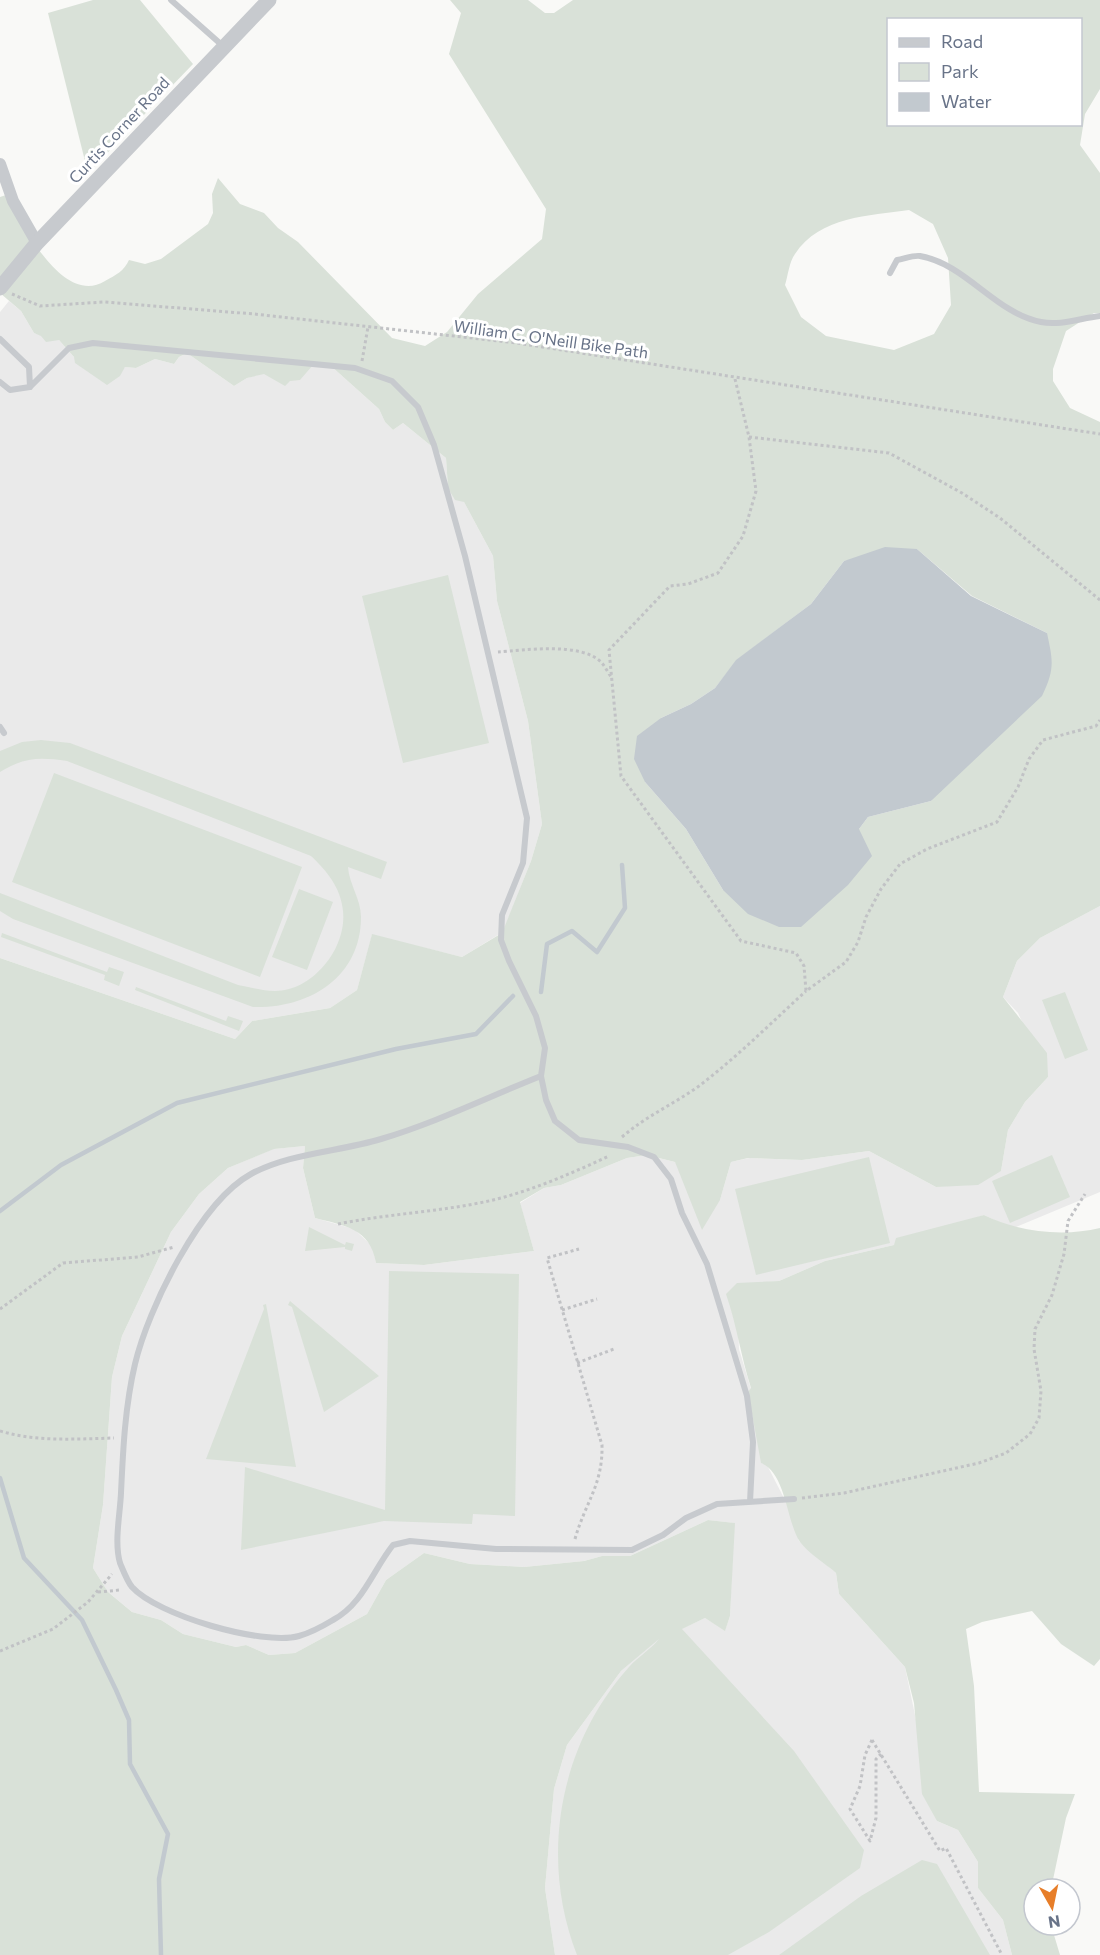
<svg xmlns="http://www.w3.org/2000/svg" width="1100" height="1955" font-family="Commissioner,sans-serif">
  <style>
    .built { fill: #eaeaea }
    .green { fill: #d9e1d8; fill-rule: evenodd }
    .water { fill: #c2c9cf }
    .lines { fill: none; stroke-linecap: round; stroke-linejoin: round }
    .stream { stroke: #c2c9cf; stroke-width: 4.5 }
    .path { stroke: #c1c2c5; stroke-width: 3; stroke-dasharray: 3 3; stroke-linecap: butt }
    .service { stroke: #c7cace; stroke-width: 6 }
    .minor { stroke: #c7cace; stroke-width: 12 }
    .tertiary { stroke: #c7cace; stroke-width: 15 }
    .labels { text-anchor: middle; stroke-width: 6; stroke-linejoin: round; paint-order: stroke }
    .street-label { font-size: 16px; fill: #687388; stroke: #fff }
  </style>
  <rect width="100%" height="100%" fill="#f9f9f7"/>
  <path class="built" d="M9,301L21,311L34,333L59,340L74,357L121,372L125,367L136,368L155,359L174,364L179,357L187,353L234,386L247,378L264,373L290,381L313,365L331,366L379,409L385,422L393,430L403,423L446,458L448,488L464,502L493,556L497,601L528,721L542,824L531,861L503,932L462,957L372,935L357,990L330,1008L252,1021L235,1039L0,958V312Z
    M1100,906V1192L1016,1227L1007,1226L984,1215L894,1245L825,1261L779,1281L758,1283L738,1328L739,1349L751,1389L767,1465L789,1508L799,1541L836,1573L839,1594L905,1667L937,1821L958,1830L978,1862V1888L1003,1920L1012,1955H555L545,1888L554,1789L567,1745L621,1671L657,1640L705,1618L725,1630L730,1616L734,1523L708,1520L630,1556H602L584,1561L524,1567L470,1564L424,1553L386,1580L367,1614L295,1653L269,1655L246,1645L236,1647L183,1634L161,1620L132,1612L108,1592L93,1568L103,1505L112,1377L122,1336L171,1232L199,1194L228,1168L273,1149L305,1146L303,1168L315,1218L354,1229L373,1247L376,1263L424,1265L534,1251L520,1203L544,1188L561,1185L627,1158L647,1155L675,1162L720,1200L731,1162L749,1158L802,1160L869,1151L936,1187L1001,1171L1008,1130L1025,1102L1048,1077L1018,1013L1003,997L1017,961L1040,938Z"/>
  <path class="green" d="M93,0H140L193,64L88,173L48,13Z
    M450,0H528L545,13H554L573,0H1100V89L1085,114L1080,145L1100,173V313H1094L1066,331L1053,369V381L1070,408L1100,422V906L1040,938L1017,961L1003,997L1047,1053L1048,1077L1025,1102L1008,1130L1001,1171L978,1185L936,1187L869,1151L802,1160L748,1158L731,1162L720,1200L702,1230L675,1162L647,1155L627,1158L561,1185L544,1188L520,1202L534,1251L424,1265L376,1263C370,1228 345,1226 315,1218L303,1168L305,1146L274,1149L228,1168L199,1194L171,1232L122,1336L112,1377L103,1505L93,1568L108,1592L132,1612L161,1620L183,1634L236,1647L246,1645L269,1655L295,1653L367,1614L386,1580L424,1553L470,1564L524,1567L584,1561L602,1556H630L708,1520L735,1523L730,1616L725,1631L705,1618L682,1629L794,1751L864,1850L860,1868L769,1932L728,1955H577C539,1858 559,1745 629,1667C638,1657 651,1649 659,1639L621,1671L567,1745L554,1789L545,1888L555,1955H0V958L235,1039L252,1021L330,1008L357,990L372,934L462,957L502,933L531,861L542,824L528,721L497,601L493,556L464,502L455,500L448,488L446,458L403,423L393,430L385,422L379,409L331,366L313,365L300,380L290,381L285,386L264,374L247,378L234,386L187,353L179,357L174,364L155,359L136,368L125,367L120,376L107,385L75,363L74,357L59,340L46,342L41,336L34,333L21,311L0,293V197L6,195C22,224 63,307 105,281C116,275 124,271 129,260L145,264L161,259L208,224L213,213L212,194L218,178L240,204L264,213L278,228L298,242L392,338L425,346L447,332L478,294L542,239L546,209L449,54L461,13ZM888,20H1080V124H888ZM909,210L933,224L948,258L951,305L934,334L894,350L826,336L801,317L785,285C788,276 789,262 795,254C820,216 869,216 909,210ZM917,549L972,596L1047,633L931,801L868,817L859,829L723,890L686,829L645,782L661,718L691,704L715,688L737,660L811,604L844,561Z
    M448,575L489,743L403,763L362,596Z
    M41,740L70,743L387,862L381,879L348,867C349,884 361,899 361,917C361,978 308,1009 253,1007L13,919L0,911V893L238,985C250,987 263,991 275,991C313,991 347,948 343,911C341,888 327,871 311,856L67,761C39,757 25,757 0,772V751L22,742Z
    M54,773L302,867L260,977L12,882Z
    M299,889L333,902L307,970L272,957Z
    M2,933L107,972L109,967L124,972L119,986L104,980L105,975L1,937Z
    M136,987L226,1021L228,1016L243,1021L239,1031L135,990Z
    M1065,992L1088,1050L1065,1059L1042,1000Z
    M1052,1155L1070,1197L1010,1223L992,1181Z
    M869,1157L890,1243L756,1275L735,1189Z
    M984,1215C1019,1232 1062,1237 1100,1228V1659L1094,1666L1061,1644L1032,1611L982,1622L966,1629L974,1686L979,1792L1075,1794L1066,1818L1051,1889H1034V1925H1051L1060,1955H1012L1003,1920L978,1888V1862L958,1830L937,1821L922,1794L914,1703L905,1667L839,1594L836,1573C825,1563 809,1554 800,1542C787,1524 786,1472 761,1463L748,1392L751,1388C741,1357 737,1326 726,1294L737,1283L779,1281L825,1261L894,1245L896,1238Z
    M309,1227L345,1245L346,1242L354,1244L352,1251L345,1249V1247L305,1251Z
    M389,1271L519,1274L515,1516L473,1514L472,1524L384,1521L241,1550L245,1467L385,1510Z
    M290,1301L379,1376L324,1412L292,1307L288,1305Z
    M266,1304L296,1467L206,1459L264,1309L263,1305Z
    M922,1860L937,1864L990,1955H779L861,1896Z"/>
  <path class="water" d="M885,547L917,549L971,596L1047,633C1053,661 1055,669 1042,696L931,801L868,817L859,829L872,856L848,885L801,927H779L748,914L723,890L686,829L645,782L634,759L637,736L661,718L691,704L715,688L736,660L811,604L844,561Z"/>
  <g class="lines">
    <path class="stream" d="M541,992L547,944L572,931L597,952L625,908L622,865
      M0,1211L61,1165L177,1103L396,1049L476,1034L513,996
      M0,1478L24,1558L82,1620L116,1690L129,1720L130,1764L168,1834L159,1879L161,1955"/>
    <path class="path" d="M12,294L40,306L104,302L254,314L517,343L1100,434
      M362,361L368,327
      M735,379L749,437L756,491L743,536L718,573L688,584L670,586L609,650L621,776L741,941L796,953L804,966L806,991L846,962L858,942L866,917L881,889L900,864L927,849L997,822L1018,787L1029,759L1043,740L1096,726L1100,720
      M749,437L889,453L962,493L1000,518L1100,600
      M498,652C524,650 581,642 601,662C605,666 608,673 612,678
      M622,1137C646,1116 674,1104 699,1086C737,1057 771,1023 806,991
      M338,1224C387,1214 436,1212 484,1202C527,1193 570,1174 609,1156
      M0,1309L63,1263L138,1257L174,1247
      M562,1310L597,1299
      M577,1363L614,1349
      M0,1431C37,1442 76,1439 114,1438
      M802,1498L844,1493L979,1463L1006,1453L1030,1434L1039,1418L1041,1391L1034,1349L1035,1329L1052,1295L1064,1254L1068,1221L1085,1194
      M575,1539C585,1503 603,1485 602,1445L547,1258L579,1249
      M98,1592L120,1590
      M0,1651L53,1629L88,1602L112,1574
      M872,1740L940,1851L946,1848L1002,1955
      M872,1740L865,1755L860,1786L850,1809L870,1841L876,1818V1759L881,1754"/>
    <path class="service" d="M171,0L223,46
      M890,273L897,260C904,259 913,255 920,256C966,264 995,313 1041,322C1060,326 1081,318 1100,316
      M0,339L29,367L30,387
      M0,382L10,390L30,387L69,348L93,343L355,368L392,381L418,407L434,445L465,556L527,818L523,863L502,915L501,940L509,961L536,1016L545,1048L541,1076L546,1100L555,1121L579,1140L628,1147L654,1157L671,1179L682,1213L707,1264L747,1396L753,1442L750,1502
      M0,727L4,733
      M541,1076C488,1097 435,1123 381,1139C338,1152 290,1153 251,1174C200,1202 148,1309 135,1364C125,1406 123,1450 121,1493C120,1515 114,1542 120,1563C123,1570 127,1581 132,1587C157,1615 262,1646 299,1636C310,1633 323,1626 333,1620C363,1604 373,1570 393,1545L410,1541L496,1549L632,1550L663,1535L686,1518L717,1504L794,1499"/>
    <path class="minor" d="M0,164L13,201L37,243"/>
    <path class="tertiary" d="M0,288L37,243L269,0"/>
  </g>
  <g class="labels">
    <g class="street-label">
      <text transform="translate(119 130) rotate(-47)" y="6">Curtis Corner Road</text>
      <text transform="translate(551 339) rotate(8)" y="6">William C. O'Neill Bike Path</text>
    </g>
  </g>
  <rect x="887" y="18" width="195" height="108" fill="#ffffff" stroke="#c3c7cf" stroke-width="1.5"/>
  <rect x="899" y="38" width="30" height="9" fill="#c7cace" stroke="#c3c7cf" stroke-width="1.5"/>
  <text x="941" y="48" font-size="18" fill="#687388">Road</text>
  <rect x="899" y="63" width="30" height="18" fill="#d9e1d8" stroke="#c3c7cf" stroke-width="1.5"/>
  <text x="941" y="78" font-size="18" fill="#687388">Park</text>
  <rect x="899" y="93" width="30" height="18" fill="#c2c9cf" stroke="#c3c7cf" stroke-width="1.5"/>
  <text x="941" y="108" font-size="18" fill="#687388">Water</text>
  <g transform="translate(1052 1907) rotate(171)"><circle r="28" fill="#ffffff" stroke="#c3c7cf" stroke-width="1.5"/>
  <path d="M0-4.5L10 22L0 15L-10 22Z" fill="#e77e29"/>
  <text y="-9" font-size="16" font-weight="bold" text-anchor="middle" fill="#687388">N</text>
  </g>
</svg>
